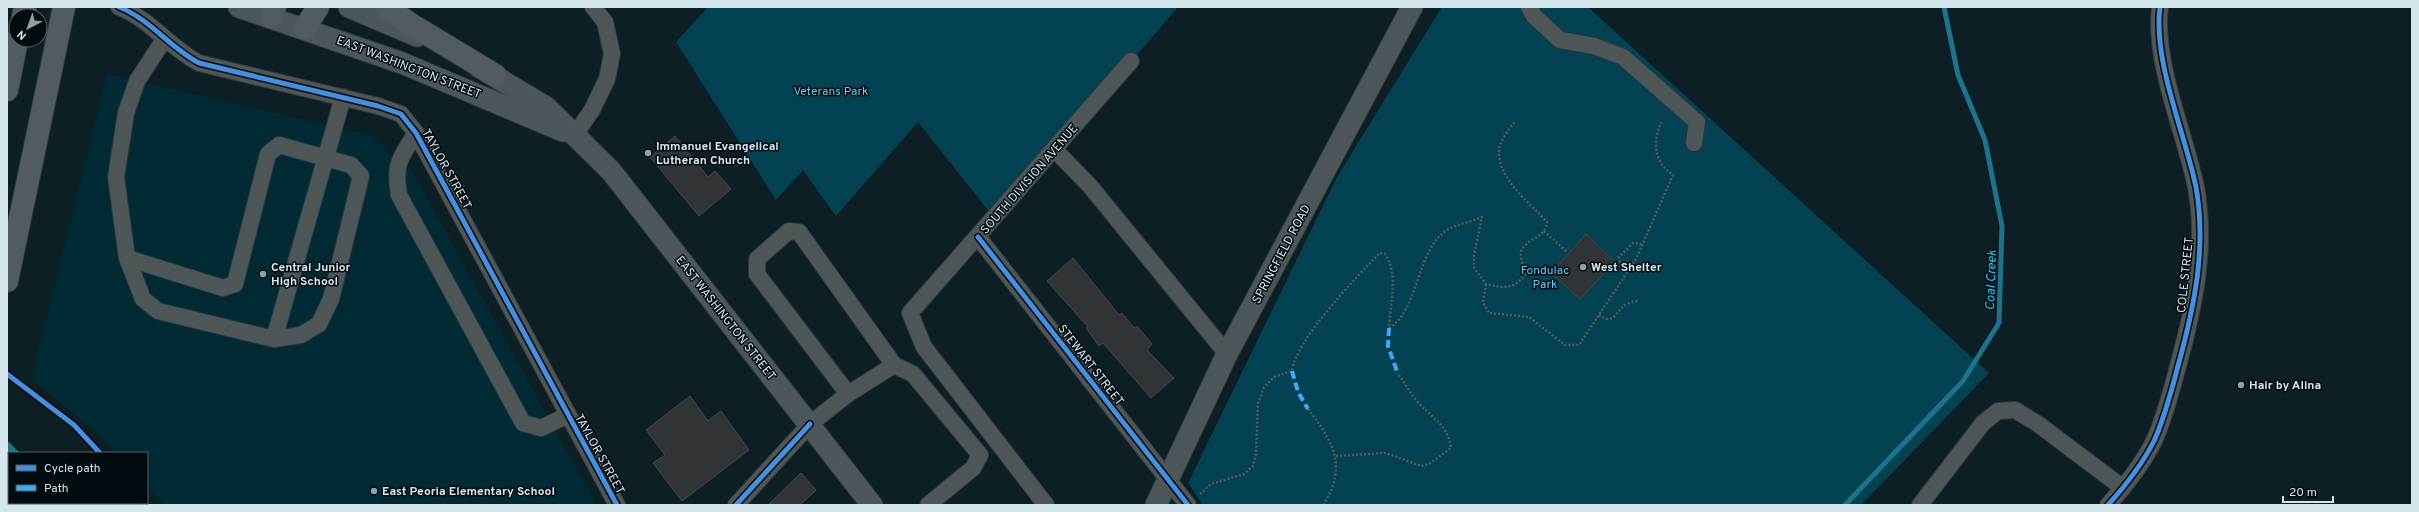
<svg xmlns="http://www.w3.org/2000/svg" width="2419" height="512" font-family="Overpass,sans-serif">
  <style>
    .built { fill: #022a35 }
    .green { fill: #034252 }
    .water { fill: #1c738b }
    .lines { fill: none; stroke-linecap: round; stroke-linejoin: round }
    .stream { stroke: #1c738b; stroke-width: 5 }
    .building { fill: #313436; stroke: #46484a }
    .minor-casing { stroke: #2b3a3e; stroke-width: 18 }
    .major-casing { stroke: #2b3a3e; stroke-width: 23 }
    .highway-casing { stroke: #2b3a3e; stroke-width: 24 }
    .path { stroke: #535b5e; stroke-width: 2.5; stroke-dasharray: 2 2; stroke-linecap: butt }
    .minor { stroke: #4e5658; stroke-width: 16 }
    .major { stroke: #4d565a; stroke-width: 21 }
    .highway { stroke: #525c60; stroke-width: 22 }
    .quiet { stroke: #3fa9f5; stroke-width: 4; stroke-dasharray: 8 4; stroke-linecap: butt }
    .cycleway-casing { stroke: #020c10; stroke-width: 8 }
    .cycleway { stroke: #468fdf; stroke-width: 5 }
    .poi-dot { fill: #8fa0a7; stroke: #020c10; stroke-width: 1.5 }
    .labels { text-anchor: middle; stroke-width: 3; stroke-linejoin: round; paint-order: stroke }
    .street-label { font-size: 12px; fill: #d5e6ed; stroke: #020c10 }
    .park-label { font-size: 12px; fill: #5fd3f7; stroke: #020c10 }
    .poi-label { font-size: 12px; font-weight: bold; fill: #d5e6ed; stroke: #020c10; text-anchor: start }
    .water-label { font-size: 13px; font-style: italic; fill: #18d2ff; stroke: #020c10 }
  </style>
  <rect width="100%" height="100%" fill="#0d1f24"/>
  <path class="built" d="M107,74L370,135L412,170L597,505H164L147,487V453H115L96,432L31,379Z"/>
  <path class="green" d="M708,7H1178L995,219L918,122L836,216L803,170L776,200L676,42Z
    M1442,7H1588L1989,373L1861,505H1203L1188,483L1337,177Z"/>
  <path class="water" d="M7,440L20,453H9V503H71L73,505H7Z"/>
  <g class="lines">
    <path class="stream" d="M1845,505L1963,381L1999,323L2002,226L1985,140L1958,75L1944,7"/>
  </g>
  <path class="building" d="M675,136L708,177L715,171L731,189L699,216L650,157Z
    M1586,234L1615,262L1580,299L1551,273Z
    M1073,258L1119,315L1122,313L1134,328L1137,326L1152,344L1147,350L1174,378L1151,398L1103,343L1099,346L1086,328L1088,327L1047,281Z
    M690,396L708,421L721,411L749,450L682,501L653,463L665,455L646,430Z
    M801,473L816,490L800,505H768Z"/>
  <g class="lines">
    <defs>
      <path id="minor" d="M119,7C150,19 170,48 199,63L378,106L401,114L416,133L617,505
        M1529,7L1534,16L1560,40L1594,46L1623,57L1697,122L1694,143
        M165,38L137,81L126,113L116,177L127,258L143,299L158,311L274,339L343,97
        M416,133C399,160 394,163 399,195L523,423L541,428L568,415
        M574,136L592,110L607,79L612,54L605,22L593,7
        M1055,150L1090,186L1227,354
        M978,237L1188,505
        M127,258L223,288L235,284L268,154L279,145L351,165L361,176L331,299L319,324L301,335L274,339
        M894,365L848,394L757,274V259L789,231L799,232L894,365L913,374L980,455L973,468L928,505
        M736,505L810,424L848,394
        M1046,505L924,347L910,313L1131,61
        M1920,505L1983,423L1998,411L2015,410L2038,424L2123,488
        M2108,505C2126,485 2142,465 2154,441C2165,417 2171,392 2178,366C2194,308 2207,248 2196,187C2185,133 2153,62 2160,7"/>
      <path id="major" d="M239,7L402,63L563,131
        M349,7L417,36
        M479,67L546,107L611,171L872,505
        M1156,505L1227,354L1412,7"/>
      <path id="highway" d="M386,7L412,25L495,75
        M23,16L25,7
        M271,17L275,7
        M305,28L318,7
        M7,90L17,40
        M7,281L64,7"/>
    </defs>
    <use href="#minor" class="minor-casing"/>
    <use href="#major" class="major-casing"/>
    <use href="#highway" class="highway-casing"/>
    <path class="path" d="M1544,231L1567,252
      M1618,258L1633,243L1643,244
      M1619,261L1629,268
      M1486,284L1483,303L1489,313L1529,317L1565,345H1579L1636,259L1673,175C1653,161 1653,144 1661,122
      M1599,315L1606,319L1613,318C1622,308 1623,303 1638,301
      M1389,328C1418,311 1416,255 1443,233C1452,225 1471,222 1482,217L1474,255V268L1486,284C1503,288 1515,290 1525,274C1524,268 1520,258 1521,252C1525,238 1547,238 1547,222C1530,203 1492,174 1500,145C1503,137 1510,128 1515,121
      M1308,409C1326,433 1344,456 1332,488C1330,494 1326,499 1324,505
      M1336,456L1386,453L1421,466L1429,464L1451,448C1448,425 1432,418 1418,402C1410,394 1405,383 1398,374
      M1200,494L1211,484L1244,474L1253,466L1256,454L1258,403L1264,387L1274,377L1292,371C1295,341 1357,276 1380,253L1385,254C1399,273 1390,306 1389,328"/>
    <use href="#minor" class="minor"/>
    <use href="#major" class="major"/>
    <use href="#highway" class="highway"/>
    <path class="quiet" d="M1389,328L1388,346L1398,374
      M1292,371L1298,392L1308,409"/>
    <defs>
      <path id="cycleway" d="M119,7C150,19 170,48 199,63L378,106L401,114L416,133L617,505
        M978,237L1188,505
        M7,374L74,425L100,453
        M736,505L810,424
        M2108,505C2126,485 2142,465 2154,441C2165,417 2171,392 2178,366C2194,308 2207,248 2196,187C2185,133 2153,62 2160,7"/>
    </defs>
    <use href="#cycleway" class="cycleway-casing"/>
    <use href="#cycleway" class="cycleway"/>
  </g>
  <g class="poi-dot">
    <circle cx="648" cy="153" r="4"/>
    <circle cx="1583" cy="267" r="4"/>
    <circle cx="263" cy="274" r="4"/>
    <circle cx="2241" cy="385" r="4"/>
    <circle cx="374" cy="491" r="4"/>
  </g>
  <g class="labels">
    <g class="street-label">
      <text transform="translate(409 67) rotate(21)" y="4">EAST WASHINGTON STREET</text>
      <text transform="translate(447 169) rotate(61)" y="4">TAYLOR STREET</text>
      <text transform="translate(1029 179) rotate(-49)" y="4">SOUTH DIVISION AVENUE</text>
      <text transform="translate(1281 254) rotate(-62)" y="4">SPRINGFIELD ROAD</text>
      <text transform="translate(2185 275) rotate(-84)" y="4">COLE STREET</text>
      <text transform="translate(726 318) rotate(52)" y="4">EAST WASHINGTON STREET</text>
      <text transform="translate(1091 365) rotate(52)" y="4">STEWART STREET</text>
      <text transform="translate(600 454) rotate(61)" y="4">TAYLOR STREET</text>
    </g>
    <g class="park-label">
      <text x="831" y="95">Veterans Park</text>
      <text x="1545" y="274">Fondulac<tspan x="1545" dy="14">Park</tspan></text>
    </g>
    <g class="poi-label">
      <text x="656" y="150">Immanuel Evangelical<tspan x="656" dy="14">Lutheran Church</tspan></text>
      <text x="271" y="271">Central Junior<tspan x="271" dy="14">High School</tspan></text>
      <text x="1591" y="271">West Shelter</text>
      <text x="2249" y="389">Hair by Alina</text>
      <text x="382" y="495">East Peoria Elementary School</text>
    </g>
    <g class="water-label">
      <text transform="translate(1990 280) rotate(-88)" y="5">Coal Creek</text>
    </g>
  </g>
  <rect width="2419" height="512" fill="none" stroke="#d5e6ed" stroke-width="16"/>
  <rect x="8" y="452" width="140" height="52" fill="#020c10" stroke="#566368"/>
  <rect x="16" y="465" width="20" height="6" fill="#468fdf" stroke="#566368"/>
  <text x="44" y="472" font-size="12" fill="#d5e6ed">Cycle path</text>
  <rect x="16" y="485" width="20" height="6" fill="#3fa9f5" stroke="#566368"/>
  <text x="44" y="492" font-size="12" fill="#d5e6ed">Path</text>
  <g transform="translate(28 28) rotate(221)"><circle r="19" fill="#020c10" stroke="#566368"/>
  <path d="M0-3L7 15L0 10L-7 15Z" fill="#8fa0a7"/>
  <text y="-6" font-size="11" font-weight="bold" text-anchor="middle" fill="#d5e6ed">N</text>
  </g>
  <path d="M2283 496v6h50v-6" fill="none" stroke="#d5e6ed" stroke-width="2"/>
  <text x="2289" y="496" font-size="12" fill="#d5e6ed" stroke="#020c10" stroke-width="3" paint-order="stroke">20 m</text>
</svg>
